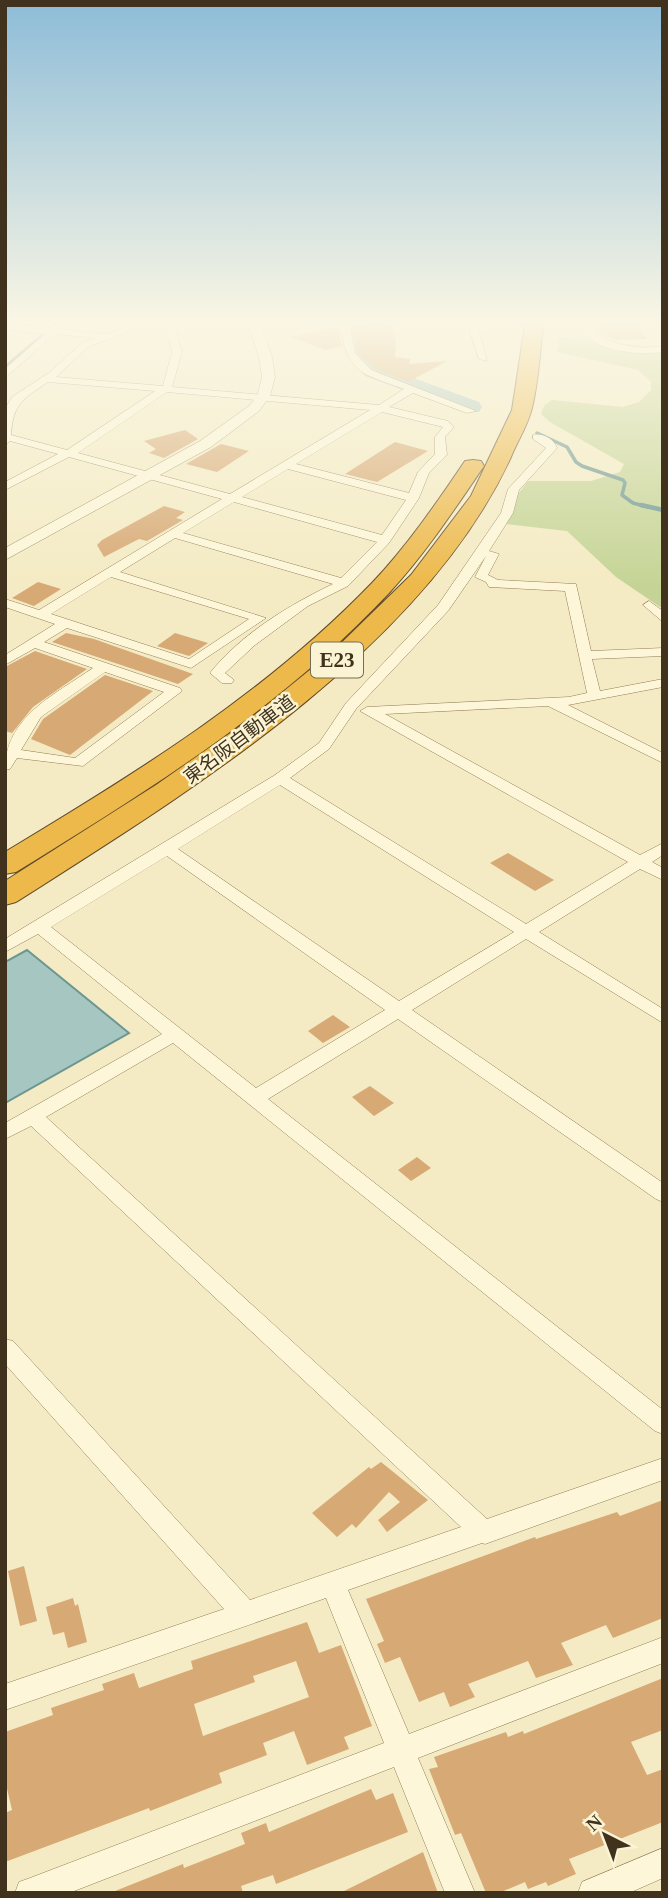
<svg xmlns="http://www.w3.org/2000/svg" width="668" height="1898" font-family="'Times New Roman','Noto Sans JP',serif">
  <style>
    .green { fill: #c5d496 }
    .water { fill: #a6c7c1; stroke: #6c9691; stroke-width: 2 }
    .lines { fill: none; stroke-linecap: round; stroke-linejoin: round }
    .stream-far1 { stroke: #6c9691; stroke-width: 3.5 }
    .stream { stroke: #6c9691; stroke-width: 4.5 }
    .river { fill: #a6c7c1; fill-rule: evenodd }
    .building { fill: #d7a975; fill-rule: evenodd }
    .minor-casing { stroke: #927d57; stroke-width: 1 }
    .tertiary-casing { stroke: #927d57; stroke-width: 1 }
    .motorway-casing { stroke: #5f4a2c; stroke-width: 2 }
    .minor { fill: #fdf6d9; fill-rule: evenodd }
    .tertiary { fill: #fdf6d9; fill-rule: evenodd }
    .motorway { fill: #edb94b; fill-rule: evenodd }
    .labels { text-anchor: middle; stroke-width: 5; stroke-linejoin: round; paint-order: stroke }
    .far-street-label { font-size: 19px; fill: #40321d; stroke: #faf4d5 }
    .shield { fill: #faf4d5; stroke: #786c54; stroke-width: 2 }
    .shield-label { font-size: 21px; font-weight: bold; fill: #40321d }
  </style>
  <rect width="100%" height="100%" fill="#f4ebc4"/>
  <path class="green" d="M559,337L663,348V609L616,577L567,531L496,523L528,481H591L620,472L624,464L550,422L541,414L544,406L552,400L623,407L639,402L651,390V382L638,370L557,352Z"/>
  <path class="water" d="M27,950L129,1033L5,1103V962Z"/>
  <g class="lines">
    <path class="stream-far1" d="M5,367L62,319
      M537,433L567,447L576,462L582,466L623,480L625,483L622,495L633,503L648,507"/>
    <path class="stream" d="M641,505L663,510"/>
    <path class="river" d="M340,319H360L366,351L381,366L479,402L482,407L479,412H463L365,376L345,352Z"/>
  </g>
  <path class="building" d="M368,319H388L396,341L395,357L411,359L409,364L447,361L408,382L373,368L357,352L352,325H371Z
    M609,319H634L647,339L616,340L607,336L599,331L595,322H610Z
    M337,327L342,346L325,350L291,337Z
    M185,430L198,439L164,458L149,453L156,449L144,441Z
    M395,442L428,451L377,482L345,474Z
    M221,444L249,451L217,472L186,464Z
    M164,506L185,512L176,518L183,520L147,541L139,539L104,557L97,545L102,540Z
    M38,582L61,589L34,606L12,598Z
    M66,633L94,639L193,674L178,684L52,642Z
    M175,633L208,643L189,656L157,646Z
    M35,651L87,669L33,707L12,733L5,731V667Z
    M105,675L153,691L70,755L31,739L43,719Z
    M508,853L554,880L535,891L490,863Z
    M333,1015L350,1027L323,1043L308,1031Z
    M370,1086L394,1103L374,1116L352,1097Z
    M417,1157L431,1168L411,1181L398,1170Z
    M381,1462L428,1500L387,1532L378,1520L400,1502L389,1492L356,1528L352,1524L337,1537L312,1513L369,1467L371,1469Z
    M663,1500V1618L613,1638L606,1625L561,1643L573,1665L536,1678L528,1661L468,1684L475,1697L450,1707L444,1692L419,1702L400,1657L385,1663L377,1644L384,1641L366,1599L535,1537L536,1539L617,1512L620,1516Z
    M24,1566L37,1621L20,1626L8,1571Z
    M73,1598L75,1606L78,1604L87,1642L68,1648L64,1632L53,1635L46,1607Z
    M307,1622L319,1653L341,1645L372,1726L344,1737L349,1749L307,1765L294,1731L263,1743L267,1755L219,1773L222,1783L150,1811L149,1808L5,1862V1813L12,1810L5,1780V1732L53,1715L51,1708L104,1690L102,1684L134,1673L139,1688L193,1669L191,1661ZM296,1661L309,1697L203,1736L194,1704L255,1682L253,1676Z
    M663,1678V1730L631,1742L647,1775L663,1769V1822L569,1859L576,1874L548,1886L546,1882L528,1889L525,1882L499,1893H486L461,1833L455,1835L429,1769L438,1767L434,1757L506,1732L508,1737L523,1731L524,1734Z
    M371,1789L376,1800L393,1793L408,1832L276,1884L273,1875L241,1886L243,1893H110L183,1864L184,1868L245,1844L241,1833L266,1823L269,1832Z
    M423,1852L438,1893H340Z"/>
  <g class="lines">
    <defs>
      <path id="minor" d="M62,319H72L61,329L106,334L125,327L168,319H194L173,324L182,352L172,387L379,405L404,389C355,371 349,373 338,319H348L355,353L371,370L476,411L467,413L413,393L389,407L448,421L454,427L445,437L447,455L429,473L419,498L389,543L348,586L308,606L255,645L225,673L234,680L232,683H222L210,673C241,634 289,605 333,584L175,538L120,572L266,618L191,668L67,628L44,642L180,688L182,691L83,766L17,758L10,769L5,770C5,717 54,695 93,668L35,648L5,665V655L55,624L5,607V599L39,610L222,499L69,457L5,490V482L58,454L10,441L5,445V409L12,397L50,372L82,343L95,338L55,334L5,378V369L45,334L5,330V324L51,328ZM165,326L172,352L163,386L56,377L88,347L127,332ZM48,382L155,391L67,450L11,435C13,403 23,399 48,382ZM167,392L370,410L230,494L78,453ZM382,412L443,427L435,437V454L418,472L409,493L296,464ZM288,469L406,500L382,535L242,497ZM234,502L377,542L341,578L183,533ZM111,577L249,619L189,659L51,614ZM105,672L164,692L75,758L21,750L41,717Z
        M466,319H476L487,361L479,359Z
        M578,319H588L589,327C612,346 634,350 663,346V352C635,355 586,353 578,319Z
        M533,435C543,433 554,439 557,448L519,490L513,513L489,551L499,554L488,575L498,580L576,584L591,651L663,648V656L592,659L600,691L663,679V687L568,705L663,753V763L548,706L385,714L640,855L663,843V855L652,862L663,868V880L640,869L539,932L663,1009V1023L526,939L412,1010L663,1183V1202L656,1199L398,1019L268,1099L663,1410V1434L655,1431L173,1043L46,1117L487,1519L663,1458V1480L485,1544L482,1543L348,1590L409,1734L663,1637V1663L418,1758L475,1893H445L394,1767L69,1893H15L19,1882L30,1878L384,1743L326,1598L5,1710V1684L224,1609L5,1364V1339L13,1341L250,1600L461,1527L31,1126L5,1139V1123L162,1034L38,934L5,952V939L275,775L319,743L346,703L438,605L501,513L508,489L546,448L533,439ZM486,556L475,577L486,582L489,587L565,591L587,693L569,697L367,707L360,711L628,862L526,924L290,778L329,749L356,709L448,611ZM280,785L514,932L399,1001L178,849ZM167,856L385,1010L256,1088L51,927Z
        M649,601L663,611V622L643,605Z
        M663,1848V1878L629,1893H578L582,1882Z"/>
      <path id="tertiary" d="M246,319H258L272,357L275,377L270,396L259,411L211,447L5,560V548L200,441L249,406L257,396L262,377L259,357Z"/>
      <path id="motorway" d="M526,319H544C540,348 539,380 532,408C528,425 517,442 511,457C423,649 189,792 16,902L5,905V881L156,785L246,722L333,651L411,575L471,496L512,410Z
        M473,460L481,461L484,466C454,510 425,554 389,593C282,707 148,791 16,872L5,874V852C135,774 266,693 372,583C407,546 436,504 465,461Z"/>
    </defs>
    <use href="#minor" class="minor-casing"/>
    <use href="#tertiary" class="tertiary-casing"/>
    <use href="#motorway" class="motorway-casing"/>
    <use href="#minor" class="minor"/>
    <use href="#tertiary" class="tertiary"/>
    <use href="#motorway" class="motorway"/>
  </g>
  <linearGradient id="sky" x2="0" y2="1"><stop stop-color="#8dbcd8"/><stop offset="0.55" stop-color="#faf6e4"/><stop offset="1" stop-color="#faf6e4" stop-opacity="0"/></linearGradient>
  <rect width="668" height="585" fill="url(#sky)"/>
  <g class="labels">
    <g class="far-street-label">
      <text transform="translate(239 739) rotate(-37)" y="7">東名阪自動車道</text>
    </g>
    <rect class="shield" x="311" y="642.5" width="52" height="35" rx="5"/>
    <g class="shield-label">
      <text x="337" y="667">E23</text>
    </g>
  </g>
  <rect width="668" height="1898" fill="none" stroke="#40321d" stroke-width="14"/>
  <g transform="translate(605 1835) rotate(318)" stroke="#faf4d5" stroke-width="5" paint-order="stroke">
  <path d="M0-5L12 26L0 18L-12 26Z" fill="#40321d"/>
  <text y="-10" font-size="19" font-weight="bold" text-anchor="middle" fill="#40321d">N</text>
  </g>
</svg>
